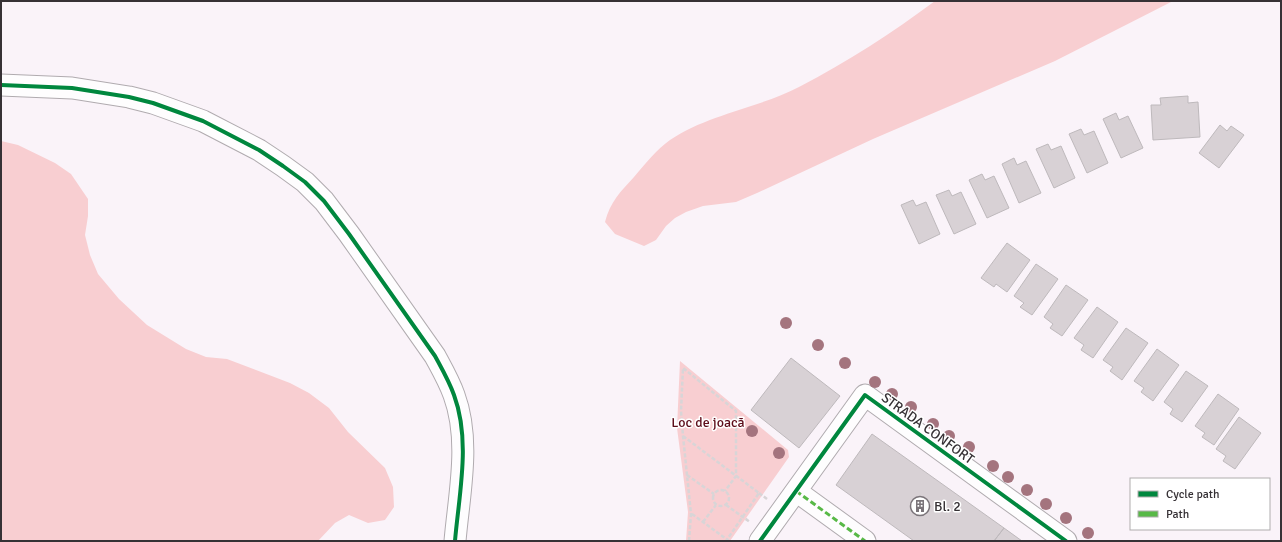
<svg xmlns="http://www.w3.org/2000/svg" width="1282" height="542" font-family="Signika,sans-serif">
  <style>
    .green { fill: #f8ced1 }
    .building { fill: #d8d1d5; stroke: #beb9bc }
    .lines { fill: none; stroke-linecap: round; stroke-linejoin: round }
    .street-casing { stroke: #b0abaf; stroke-width: 23 }
    .path { stroke: #d8d5d7; stroke-width: 2.5; stroke-dasharray: 4 2; stroke-linecap: butt }
    .street { stroke: #fefdfe; stroke-width: 21 }
    .quiet { stroke: #58b947; stroke-width: 3; stroke-dasharray: 6 3; stroke-linecap: butt }
    .cycleway-casing { stroke: #fff; stroke-width: 6 }
    .cycleway { stroke: #00873e; stroke-width: 4 }
    .tree { fill: #a4747e }
    .labels { text-anchor: middle; stroke-width: 3; stroke-linejoin: round; paint-order: stroke }
    .park-label { font-size: 14px; fill: #5d0d1a; stroke: #fff }
    .street-label { font-size: 14px; fill: #363135; stroke: #fff }
    .poi-label { font-size: 14px; fill: #363135; stroke: #fff; text-anchor: start }
  </style>
  <rect width="100%" height="100%" fill="#faf3f9"/>
  <path class="green" d="M935,1H1173L1055,61L873,139L757,193L736,202L703,206L686,212L675,218L666,226L656,240L644,246L615,234L605,222C610,202 621,191 634,177C645,164 657,149 670,140C708,114 759,108 799,87C847,62 892,33 935,1Z
    M1,141L18,145L55,163L71,174L88,199V216L85,235L90,255L98,274L119,299L147,325L186,349L206,357L227,359L290,383L309,393L329,408L348,432L385,468L393,487L394,507L385,520L368,523L349,515L335,523L318,541H1Z
    M680,361L788,450L789,457L730,541H686L688,512L677,428Z"/>
  <path class="building" d="M1188,96V103L1198,102L1200,137L1153,140L1151,105H1161L1160,98Z
    M1116,113L1119,120L1128,116L1143,148L1121,158L1103,119Z
    M1220,125L1227,131L1231,126L1244,135L1219,168L1199,153Z
    M1081,129L1084,135L1094,131L1108,163L1087,173L1069,134Z
    M1048,144L1051,150L1061,146L1075,178L1054,188L1036,149Z
    M1014,158L1017,165L1026,161L1041,193L1019,203L1002,164Z
    M982,174L985,180L994,176L1009,208L987,218L969,180Z
    M949,190L952,196L961,192L976,224L954,234L936,195Z
    M913,200L916,206L926,202L940,234L919,244L901,205Z
    M1007,243L1030,260L1007,292L996,284L994,287L981,278Z
    M1036,264L1058,279L1032,315L1020,307L1024,303L1014,296Z
    M1066,285L1088,300L1062,336L1050,328L1053,324L1044,317Z
    M1097,307L1118,322L1093,358L1081,350L1084,345L1074,338Z
    M1126,328L1148,343L1122,380L1110,371L1113,367L1103,360Z
    M1157,349L1179,365L1153,401L1141,392L1144,388L1134,381Z
    M791,358L840,396L799,448L751,410Z
    M1186,371L1208,386L1182,422L1170,414L1173,409L1164,402Z
    M1218,394L1239,409L1214,445L1202,437L1205,433L1195,426Z
    M1239,417L1261,433L1235,469L1223,461L1226,456L1216,449Z
    M872,434L1004,528L994,541H914L836,485Z
    M1004,528L1022,541H994Z"/>
  <g class="lines">
    <defs>
      <path id="street" d="M1,85L72,88L129,97L153,103L203,121L259,150L283,166L305,182L324,201L349,234L435,356C442,369 449,381 454,395C471,441 459,494 455,541
        M796,491L865,541
        M760,541L865,395L1066,541"/>
    </defs>
    <use href="#street" class="street-casing"/>
    <path class="path" d="M683,436L759,493L726,541
      M687,475L714,494
      M713 498a8 8 0 1 1 16 0a8 8 0 1 1-16 0Z
      M759,493L767,499
      M726,505L750,522
      M692,514L729,541
      M703,522L716,505
      M689,541L691,514L683,436L681,411L683,368L736,411V476L725,491"/>
    <use href="#street" class="street"/>
    <path class="quiet" d="M796,491L865,541"/>
    <defs>
      <path id="cycleway" d="M1,85L72,88L129,97L153,103L203,121L259,150L283,166L305,182L324,201L349,234L435,356C442,369 449,381 454,395C471,441 459,494 455,541
        M760,541L865,395L1066,541"/>
    </defs>
    <use href="#cycleway" class="cycleway-casing"/>
    <use href="#cycleway" class="cycleway"/>
  </g>
  <g class="tree">
    <circle cx="786" cy="323" r="6"/>
    <circle cx="818" cy="345" r="6"/>
    <circle cx="845" cy="363" r="6"/>
    <circle cx="875" cy="382" r="6"/>
    <circle cx="892" cy="394" r="6"/>
    <circle cx="911" cy="407" r="6"/>
    <circle cx="933" cy="424" r="6"/>
    <circle cx="752" cy="431" r="6"/>
    <circle cx="949" cy="436" r="6"/>
    <circle cx="969" cy="447" r="6"/>
    <circle cx="779" cy="453" r="6"/>
    <circle cx="993" cy="466" r="6"/>
    <circle cx="1008" cy="477" r="6"/>
    <circle cx="1027" cy="490" r="6"/>
    <circle cx="1046" cy="504" r="6"/>
    <circle cx="1066" cy="518" r="6"/>
    <circle cx="1088" cy="533" r="6"/>
  </g>
  <defs>
    <symbol id="building-ring" viewBox="-11 -11 22 22"><circle r="9.5" fill="#fff" stroke="#7b757a" stroke-width="1.5"/><path d="M-4-6H4V6H1V3H-1V6H-4ZM-2.5-4.3h1.7v1.8h-1.7ZM.8-4.3h1.7v1.8H.8ZM-2.5-1h1.7V.8h-1.7ZM.8-1h1.7V.8H.8Z" fill="#7b757a"/></symbol>
  </defs>
  <g fill-rule="evenodd">
    <use href="#building-ring" x="909" y="495" width="22" height="22"/>
  </g>
  <g class="labels">
    <g class="park-label">
      <text x="708" y="427">Loc de joacă</text>
    </g>
    <g class="street-label">
      <text transform="translate(928 428) rotate(36)" y="5">STRADA CONFORT</text>
    </g>
    <g class="poi-label">
      <text x="934" y="511">Bl. 2</text>
    </g>
  </g>
  <rect width="1282" height="542" fill="none" stroke="#363135" stroke-width="4"/>
  <rect x="1130" y="478" width="140" height="52" fill="#ffffff" stroke="#afadae"/>
  <rect x="1138" y="491" width="20" height="6" fill="#00873e" stroke="#afadae"/>
  <text x="1166" y="498" font-size="12" fill="#363135">Cycle path</text>
  <rect x="1138" y="511" width="20" height="6" fill="#58b947" stroke="#afadae"/>
  <text x="1166" y="518" font-size="12" fill="#363135">Path</text>
</svg>
